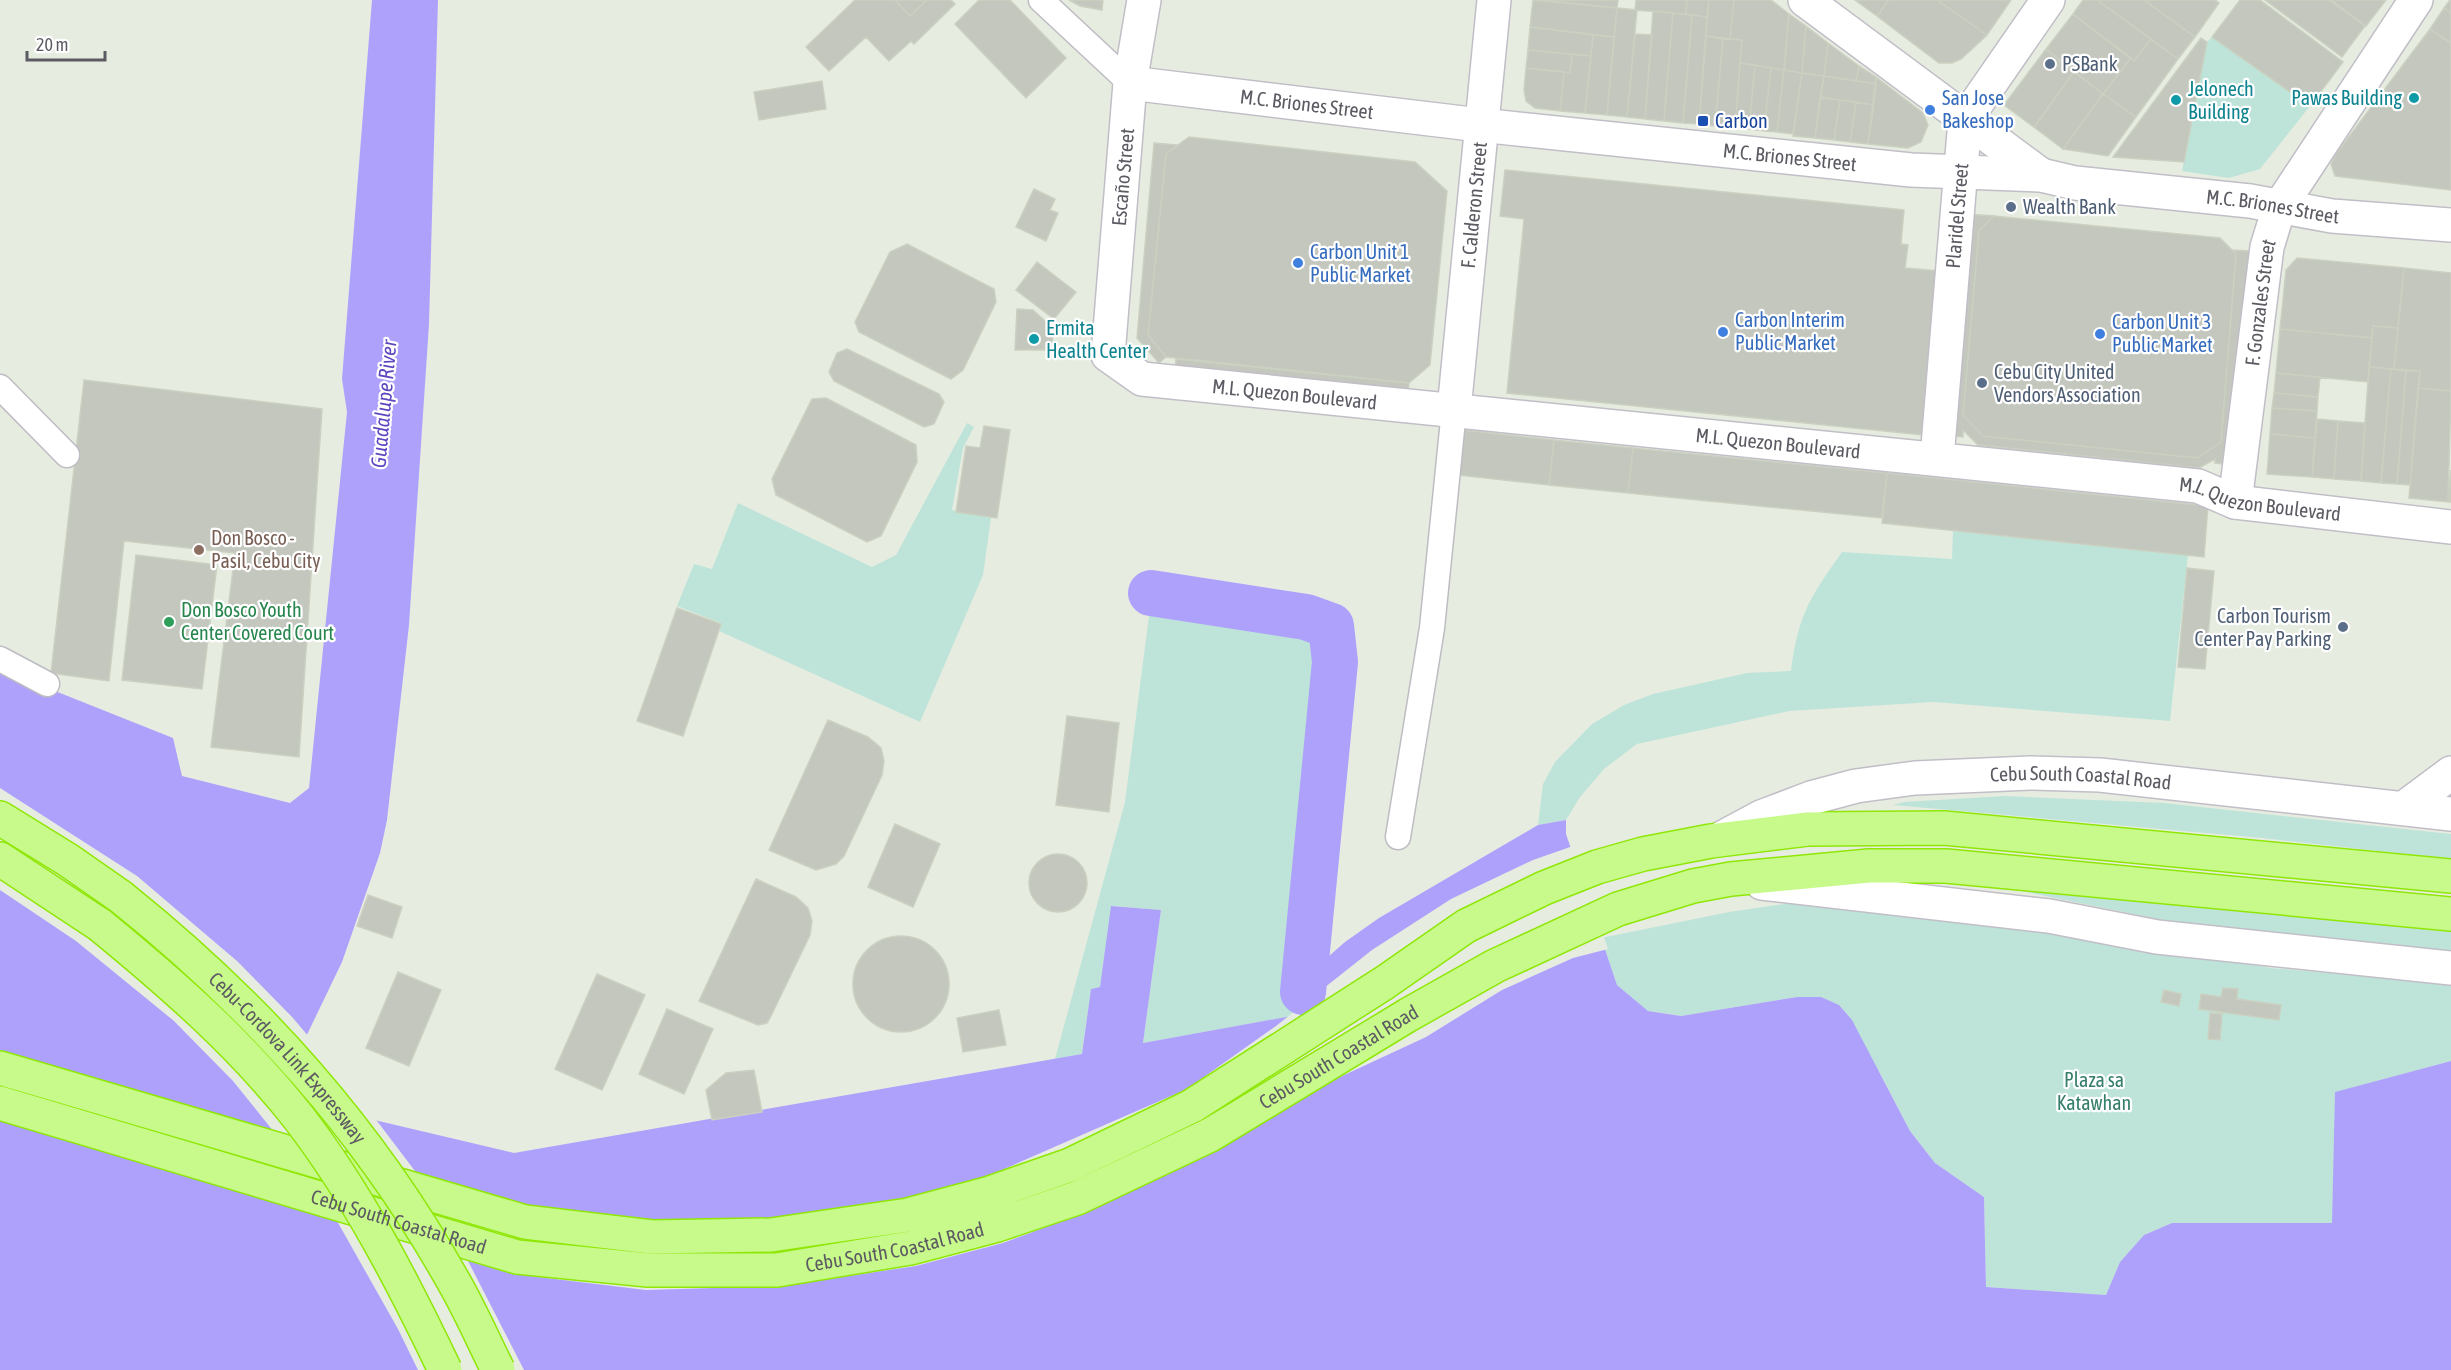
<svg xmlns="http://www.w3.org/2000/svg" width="2451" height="1370" font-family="'Asap Condensed',sans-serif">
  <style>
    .green { fill: #bee4d9 }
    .water { fill: #aea1fc }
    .pier { fill: #e7ece1 }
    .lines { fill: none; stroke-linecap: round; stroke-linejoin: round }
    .river { stroke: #aea1fc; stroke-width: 46 }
    .building { fill: #c4c7be; stroke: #cad1c0; stroke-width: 1.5 }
    .street-casing { stroke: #bebcc3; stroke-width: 27 }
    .secondary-casing { stroke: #c1bec7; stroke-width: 36 }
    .highway-casing { stroke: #8fe706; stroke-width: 36 }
    .street { stroke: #fff; stroke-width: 24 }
    .secondary { stroke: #fff; stroke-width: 33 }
    .highway { stroke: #c8fa8b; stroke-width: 33 }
    .highway-bridge-casing { stroke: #8fe706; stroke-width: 36; stroke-linecap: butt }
    .highway-bridge { stroke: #c8fa8b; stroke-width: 33 }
    .service-dot { fill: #5c6f8a; stroke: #fff; stroke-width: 2 }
    .culture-dot { fill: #0f9aa8; stroke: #fff; stroke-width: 2 }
    .shop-dot { fill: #3f7fe0; stroke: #fff; stroke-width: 2 }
    .transit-dot { fill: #1a4fb4; stroke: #fff; stroke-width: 2 }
    .education-dot { fill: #8d6e63; stroke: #fff; stroke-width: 2 }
    .leisure-dot { fill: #2e9e5b; stroke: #fff; stroke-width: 2 }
    .labels { text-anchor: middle; stroke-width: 4.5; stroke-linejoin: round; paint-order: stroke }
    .service-label { font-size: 20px; fill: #4e5e75; stroke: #fff; text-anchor: start }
    .culture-label { font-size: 20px; fill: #0d838f; stroke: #fff; text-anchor: start }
    .shop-label { font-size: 20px; fill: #366cbe; stroke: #fff; text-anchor: start }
    .street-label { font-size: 20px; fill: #5c5a62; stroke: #fff }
    .transit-label { font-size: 20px; fill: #164399; stroke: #fff; text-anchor: start }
    .education-label { font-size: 20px; fill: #785e54; stroke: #fff; text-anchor: start }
    .leisure-label { font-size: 20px; fill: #27864d; stroke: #fff; text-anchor: start }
    .park-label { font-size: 20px; fill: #357e6c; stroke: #fff }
    .water-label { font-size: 21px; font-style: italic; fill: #5f45bf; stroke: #fff }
  </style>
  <rect width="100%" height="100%" fill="#e7ece1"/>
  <path class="green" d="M2212,37L2310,106L2260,169L2229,178L2182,171L2207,42Z
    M967,423L974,427L963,448L952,510L991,518L983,575L920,722L719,631L721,623L677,606L694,564L712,569L738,503L872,567L896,555Z
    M1953,531L2188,555L2170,721L1934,702L1789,711L1637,744L1604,769L1580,797L1566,820L1538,825L1543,784L1555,762L1592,724L1624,705L1653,694L1747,673L1791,671C1798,615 1810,597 1842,552L1952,559Z
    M1151,600L1326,634L1293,1016L1143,1043L1161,910L1112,906L1100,987L1091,989L1082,1054L1055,1059L1125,802Z
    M2005,796L2164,803L2451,834V859L2262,838L1893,805L1904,802Z
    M1958,878L2451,932V955L2182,924Z
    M1791,903L1905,905L2271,968L2451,984V1061L2336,1092L2333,1223H2172L2144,1235L2120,1262L2106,1295L1986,1287L1984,1197L1935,1163L1910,1131L1880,1073L1821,997H1797L1681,1016L1648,1011L1617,985L1601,938L1729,912Z"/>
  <path class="water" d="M372,0H438L429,324L409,625L387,820L380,853L342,962L277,1097L514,1153L1082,1054L1091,989L1100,987L1111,906L1161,910L1143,1043L1292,1016L1303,992L1329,956L1345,942L1379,918L1538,825L1566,820V834L1617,985L1648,1011L1681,1016L1797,997H1821L1839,1005L1852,1020L1910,1131L1935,1163L1984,1197L1986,1287L2106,1295L2120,1262L2144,1235L2172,1223H2332L2335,1092L2451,1061V1370H0V662L50,689L173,738L182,776L290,803L309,788L347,412L342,379Z"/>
  <path class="pier" d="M0,788L137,876L237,961L293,1018L309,1037L281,1095L374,1117L418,1175L528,1208L654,1221H767L905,1202L986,1177L1187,1089L1276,1026L1372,950L1451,899L1533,860L1573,846L1608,949L1573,958L1502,990L1426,1037L1312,1090L1215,1149L1086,1212L1003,1243L916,1266L781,1286L646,1290L513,1274L468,1261L524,1370H418L398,1329L337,1221L0,1119V1050L274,1132L233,1081L174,1021L76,941L0,890Z"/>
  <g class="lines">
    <path class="river" d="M1151,593L1306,617L1331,626L1335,662L1303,992"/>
  </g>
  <path class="building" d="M855,0H895L910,16L927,0H951L955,4L914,44L911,41L889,61L866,37L829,71L806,47Z
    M895,0H927L910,16Z
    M979,0H1010L1066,58L1026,98L955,24Z
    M1069,0H1103L1102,10L1080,6Z
    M1533,0L1617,8L1614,37L1530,27Z
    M1540,0H1618L1617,8Z
    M1636,0H1687L1686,14L1635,10Z
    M1687,0H1709L1707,17L1686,14Z
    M1709,0H1734L1730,39L1706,36Z
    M1734,0H1771L1789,14L1784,70L1740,63L1742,40L1730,39Z
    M1855,0H1889L1877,16Z
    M1889,0H1937L1987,35L1961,59L1952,63H1939L1877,16Z
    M1937,0H2011L1987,35Z
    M2083,0H2097L2151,39L2134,61L2073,14Z
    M2097,0H2144L2195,37L2178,59Z
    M2144,0H2215L2219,3L2195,37Z
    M2240,0H2260L2343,62L2310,106L2212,37Z
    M2265,0H2329L2365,26L2342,57Z
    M2331,0H2386L2366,26Z
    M2450,0H2451V13L2444,8Z
    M1617,8L1637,10L1627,117L1607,115Z
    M2444,8L2451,13V43L2430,29Z
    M1653,11L1673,13L1664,121L1645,119Z
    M1673,13L1692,15L1683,123L1664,121Z
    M1789,14L1806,26L1802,73L1784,70Z
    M2073,14L2131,58L2103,94L2046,49Z
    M1692,15L1707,17L1699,124L1683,123Z
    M1806,26L1828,43L1824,76L1802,73Z
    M1530,27L1593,35L1591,56L1528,50Z
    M2430,29L2451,43V190L2335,176L2331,164L2336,154Z
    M1635,34L1652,35L1645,119L1627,117Z
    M1593,35L1614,37L1607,115L1585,113Z
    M1706,36L1723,39L1715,126L1699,124Z
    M2201,38L2207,42L2184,162L2113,157Z
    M1723,39L1742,40L1735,128L1715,126Z
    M2151,39L2178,59L2136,117L2103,94L2131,58L2134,61Z
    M1828,43L1859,66L1856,81L1824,76Z
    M2046,49L2074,72L2034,127L2004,105Z
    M1528,50L1572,54L1570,73L1526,68Z
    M1572,54L1591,56L1585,113L1560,111L1564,72L1570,73Z
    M1740,63L1755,65L1749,129L1735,128Z
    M1755,65L1771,68L1764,131L1749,129Z
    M1859,66L1876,77V84L1856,81Z
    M1526,68L1564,72L1560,111L1535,108L1526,101L1524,90Z
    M1771,68L1784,70L1777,132L1764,131Z
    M1784,70L1802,73L1793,134L1777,132Z
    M2074,72L2103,94L2063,149L2034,127Z
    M1802,73L1824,76L1815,138L1793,136Z
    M1824,76L1876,84L1874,105L1820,97Z
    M1876,77L1923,113L1928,125L1921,142L1908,148L1868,144Z
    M822,81L826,109L759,120L754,92Z
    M2103,94L2136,117L2108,156L2063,149Z
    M1820,97L1840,100L1834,140L1815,138Z
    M1840,100L1856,102L1850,142L1834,140Z
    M1856,102L1874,105L1868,144L1850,142Z
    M1189,137L1415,162L1447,191L1430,365L1409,383L1166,357L1148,335L1166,154Z
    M1154,143L1178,145L1166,154L1148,335L1166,357L1159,363L1137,338Z
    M1505,170L1904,210L1901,244L1908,245L1905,268L1939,271L1923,435L1507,393L1524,219L1500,216Z
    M1034,189L1055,199L1050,210L1058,213L1046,241L1016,227Z
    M1965,214L1994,216L1979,231L1963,415L1983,436L2197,458L2221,442L2236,254L2232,250L2250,251L2231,465L2215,463V459L2199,468L1978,445L1963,430V437L1944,435Z
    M1994,216L2220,238L2236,254L2221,442L2197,458L1983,436L1963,415L1979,231Z
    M907,244L994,289L996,302L963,370L951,379L859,332L855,322L890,252Z
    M2297,258L2404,268L2398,328L2373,326L2372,338L2280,329L2286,270Z
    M1037,262L1076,292L1054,319L1016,290Z
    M2404,268L2451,273V391L2418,388L2420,371L2394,369Z
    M1017,309L1033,310L1053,328L1052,350H1015Z
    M2373,326L2398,328L2394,369L2369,367Z
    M2280,329L2372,338L2368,382L2276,373Z
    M847,349L939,394L944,402L934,424L924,427L834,381L829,372L837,353Z
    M1176,359L1409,383L1408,393L1175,370Z
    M2369,367L2391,369L2381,483L2361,481Z
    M2391,369L2406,371L2397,484L2381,483Z
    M2406,371H2420L2410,485L2397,484Z
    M2276,373L2320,377L2318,397L2274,393Z
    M84,380L322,409L299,757L211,747L235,553L124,541L109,681L51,673Z
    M2418,388L2451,391L2448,502L2409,498Z
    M2274,393L2318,397L2317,411L2272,408Z
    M826,398L916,445L917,462L881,536L867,542L776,495L772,479L812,399Z
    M2272,408L2317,411L2315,438L2270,434Z
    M2317,419L2338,421L2334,479L2312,477Z
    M2338,421L2365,423L2361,481L2334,479Z
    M984,426L1010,430L997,518L956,512L966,446L980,448Z
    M1463,430L1554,440L1549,485L1459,475Z
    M2270,434L2315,438L2312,477L2267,474Z
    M1554,440L1633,448L1628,493L1549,485Z
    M1633,448L1887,473L1882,518L1628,493Z
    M2451,470V502H2448Z
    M1887,473L2208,506L2204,557L1882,523Z
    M136,555L217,565L202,689L122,680Z
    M2187,568L2214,571L2205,669L2178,667Z
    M677,608L721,624L683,736L637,721Z
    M1067,716L1119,723L1109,812L1056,805Z
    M828,720L868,737L881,748L884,761L882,775L844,856L836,864L816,870L769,850Z
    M895,824L940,844L913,907L868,887Z
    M1029 883a29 29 0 1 1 58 0a29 29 0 1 1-58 0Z
    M756,879L796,897L808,908L812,921L810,935L771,1016L767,1023L758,1025L699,1001Z
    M368,895L402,907L392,938L357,926Z
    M853 984a48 48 0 1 1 96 0a48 48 0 1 1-96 0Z
    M398,972L441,990L409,1066L366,1048Z
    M597,974L645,995L602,1090L555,1069Z
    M2223,988L2238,989L2237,999L2281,1005L2279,1020L2199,1009L2201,994L2221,997Z
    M2164,990L2181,994L2179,1006L2161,1002Z
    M667,1009L713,1029L684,1094L639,1074Z
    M999,1010L1006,1045L963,1052L957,1018Z
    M2210,1013L2222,1014L2220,1040L2208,1039Z
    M754,1070L762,1112L712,1120L706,1090L726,1073Z"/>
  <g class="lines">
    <defs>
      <path id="street" d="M1041,0L1130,83
        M0,387L67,455
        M0,659L47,684
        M1398,837L1432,628L1454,410"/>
      <g id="secondary">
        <path id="s1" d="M1144,0L1130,83L1108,355L1142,379L2198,486L2235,502L2451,527"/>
        <path d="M1805,0L2041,175"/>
        <path id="s2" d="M1130,83L1480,125L1911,170L2041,175L2075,183L2250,201L2332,216L2451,225"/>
        <path id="s3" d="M1454,410L1494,0"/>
        <path id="s4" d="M1937,458L1965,120L2048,0"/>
        <path id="s5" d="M2235,502L2267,247L2279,208L2416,0"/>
        <path d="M2404,808L2451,773"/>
        <path id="s6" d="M1720,839L1761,817L1811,798L1856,786L1915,778L2030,773L2100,775L2451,814"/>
        <path d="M1762,883L2049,916L2157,937L2451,968"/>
      </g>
      <g id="highway">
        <path d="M0,818L68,860L121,897"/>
        <path d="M0,859L100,925"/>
        <path d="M0,1068L525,1222L652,1237L771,1235L908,1215L987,1194L1070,1165L1192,1106L1384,983L1466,926L1544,888L1597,867L1643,854L1711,841L1808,829L1944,828L2451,876"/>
        <path id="s7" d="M0,1103L517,1257L648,1270H777L910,1248L997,1225L1077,1198L1210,1135L1408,1015L1495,966L1618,909L1693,886L1731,879L1869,866H1946L2451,914"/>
      </g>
    </defs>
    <use href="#street" class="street-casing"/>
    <use href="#secondary" class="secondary-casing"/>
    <use href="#highway" class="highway-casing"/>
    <use href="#street" class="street"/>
    <use href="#secondary" class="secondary"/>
    <use href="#highway" class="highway"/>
    <defs>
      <g id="highway-bridge">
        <path id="s8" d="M121,897C258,1007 369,1130 455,1284C471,1312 484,1342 498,1370"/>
        <path d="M100,925C172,984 242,1045 299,1118C358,1195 403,1282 445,1370"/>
      </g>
    </defs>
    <use href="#highway-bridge" class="highway-bridge-casing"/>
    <use href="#highway-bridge" class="highway-bridge"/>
  </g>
  <g class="service-dot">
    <circle cx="2050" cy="64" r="6"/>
    <circle cx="2011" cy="207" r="6"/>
    <circle cx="1982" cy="383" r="6"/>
    <circle cx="2343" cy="627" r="6"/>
  </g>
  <g class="culture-dot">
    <circle cx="2414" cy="98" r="6"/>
    <circle cx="2176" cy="100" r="6"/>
    <circle cx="1034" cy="339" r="6"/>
  </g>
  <g class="shop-dot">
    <circle cx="1930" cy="110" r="6"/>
    <circle cx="1298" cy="263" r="6"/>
    <circle cx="1723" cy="332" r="6"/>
    <circle cx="2100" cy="334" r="6"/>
  </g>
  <rect class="transit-dot" x="1697" y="115" width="12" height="12" rx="3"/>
  <circle class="education-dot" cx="199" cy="550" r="6"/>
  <circle class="leisure-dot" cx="169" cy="622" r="6"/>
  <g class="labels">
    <g class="service-label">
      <text x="2062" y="71">PSBank</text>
      <text x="2023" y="214">Wealth Bank</text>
      <text x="1994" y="379">Cebu City United<tspan x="1994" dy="23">Vendors Association</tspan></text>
      <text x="2331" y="623" text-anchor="end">Carbon Tourism<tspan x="2331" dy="23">Center Pay Parking</tspan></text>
    </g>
    <g class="culture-label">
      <text x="2188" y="96">Jelonech<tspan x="2188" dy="23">Building</tspan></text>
      <text x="2402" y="105" text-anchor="end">Pawas Building</text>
      <text x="1046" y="335">Ermita<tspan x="1046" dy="23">Health Center</tspan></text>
    </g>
    <g class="shop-label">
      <text x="1942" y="105">San Jose<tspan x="1942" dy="23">Bakeshop</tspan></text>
      <text x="1310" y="259">Carbon Unit 1<tspan x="1310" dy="23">Public Market</tspan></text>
      <text x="1735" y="327">Carbon Interim<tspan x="1735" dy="23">Public Market</tspan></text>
      <text x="2112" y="329">Carbon Unit 3<tspan x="2112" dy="23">Public Market</tspan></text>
    </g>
    <g class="street-label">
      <text dy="7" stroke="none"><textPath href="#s2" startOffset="178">M.C. Briones Street</textPath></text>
      <text dy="7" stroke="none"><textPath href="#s2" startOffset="664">M.C. Briones Street</textPath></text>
      <text transform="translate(1123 177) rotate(-85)" y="7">Escaño Street</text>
      <text dy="7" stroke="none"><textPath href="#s3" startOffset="206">F. Calderon Street</textPath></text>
      <text dy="7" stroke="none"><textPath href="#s2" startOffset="1150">M.C. Briones Street</textPath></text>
      <text dy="7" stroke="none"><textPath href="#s4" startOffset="243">Plaridel Street</textPath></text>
      <text dy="7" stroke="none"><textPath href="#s5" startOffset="201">F. Gonzales Street</textPath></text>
      <text dy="7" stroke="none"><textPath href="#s1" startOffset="552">M.L. Quezon Boulevard</textPath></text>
      <text dy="7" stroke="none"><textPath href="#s1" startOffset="1038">M.L. Quezon Boulevard</textPath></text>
      <text dy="7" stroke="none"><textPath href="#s1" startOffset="1524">M.L. Quezon Boulevard</textPath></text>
      <text dy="7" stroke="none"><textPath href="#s6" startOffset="372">Cebu South Coastal Road</textPath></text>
      <text dy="7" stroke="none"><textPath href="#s7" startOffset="1407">Cebu South Coastal Road</textPath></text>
      <text dy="7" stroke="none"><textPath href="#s8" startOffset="232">Cebu-Cordova Link Expressway</textPath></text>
      <text dy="7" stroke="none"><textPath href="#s7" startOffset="416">Cebu South Coastal Road</textPath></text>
      <text dy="7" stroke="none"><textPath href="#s7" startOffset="920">Cebu South Coastal Road</textPath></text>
    </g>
    <g class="transit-label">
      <text x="1715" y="128">Carbon</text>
    </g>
    <g class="education-label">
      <text x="211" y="545">Don Bosco -<tspan x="211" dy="23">Pasil, Cebu City</tspan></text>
    </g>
    <g class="leisure-label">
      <text x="181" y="617">Don Bosco Youth<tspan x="181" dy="23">Center Covered Court</tspan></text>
    </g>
    <g class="park-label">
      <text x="2094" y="1087">Plaza sa<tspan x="2094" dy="23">Katawhan</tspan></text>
    </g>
    <g class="water-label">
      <text transform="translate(384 404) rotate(-85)" y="7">Guadalupe River</text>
    </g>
  </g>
  <path d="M27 51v9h78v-9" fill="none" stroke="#5c5a62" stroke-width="3"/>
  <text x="36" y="51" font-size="18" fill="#5c5a62" stroke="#ffffff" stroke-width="4.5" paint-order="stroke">20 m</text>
</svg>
